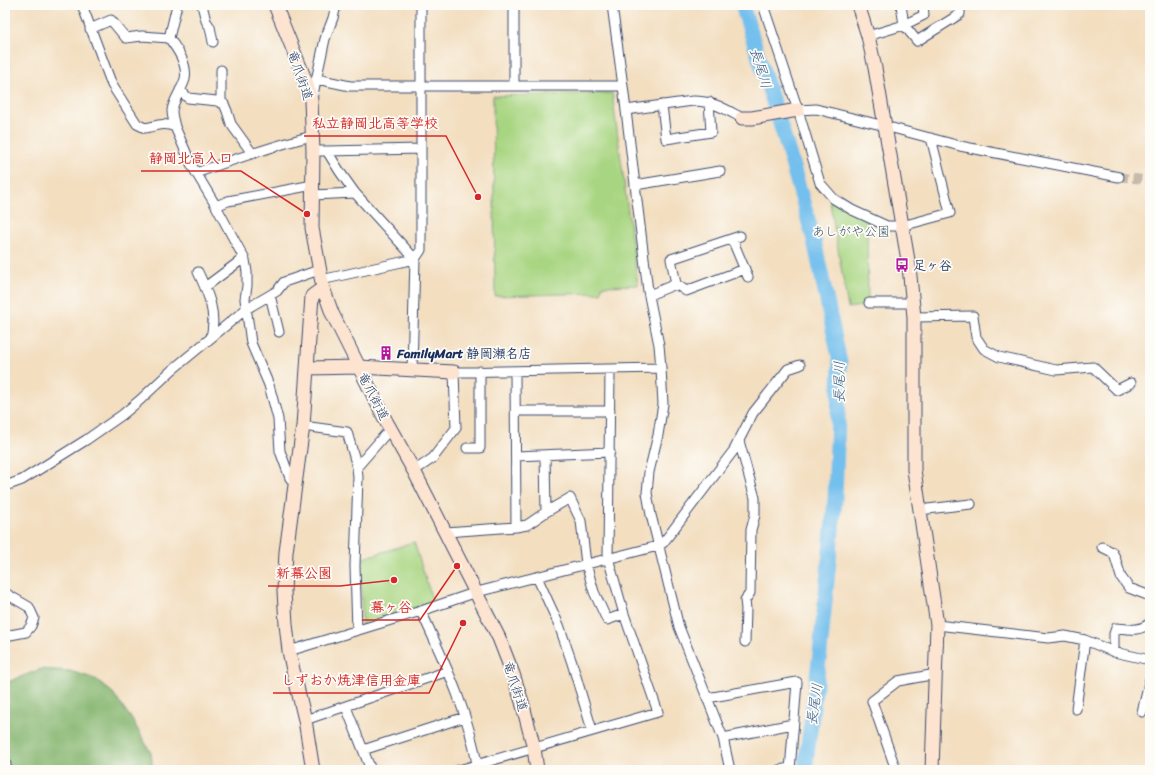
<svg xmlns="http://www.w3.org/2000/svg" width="1155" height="775" font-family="Sriracha,'Klee One',sans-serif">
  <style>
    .green { fill: #a8d581; stroke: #628270 }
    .forest { fill: #86b66f; stroke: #507266 }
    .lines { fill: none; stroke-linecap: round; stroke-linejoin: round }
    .river { stroke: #73bfed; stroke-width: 15 }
    .street-tunnel { stroke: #c8bbac; stroke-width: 9; stroke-dasharray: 9 4.5; stroke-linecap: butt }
    .street-casing { stroke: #3b496d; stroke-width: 11 }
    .secondary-casing { stroke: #3b496d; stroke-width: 15 }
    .street { stroke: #fff; stroke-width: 9 }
    .secondary { stroke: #fde4d1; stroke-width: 13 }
    .labels { text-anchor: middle; stroke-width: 3.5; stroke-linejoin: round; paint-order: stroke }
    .street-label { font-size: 13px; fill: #1b2f5e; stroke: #fdfcf7 }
    .park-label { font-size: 13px; fill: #3e5867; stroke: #fdfcf7 }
    .poi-label { font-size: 13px; font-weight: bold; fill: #1b2f5e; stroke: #fdfcf7; text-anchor: start }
    .water-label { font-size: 14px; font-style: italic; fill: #355a89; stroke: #fdfcf7 }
    .leader { fill: none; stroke: #d62828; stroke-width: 1.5 }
    .callout-dot { fill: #d62828; stroke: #fdfcf7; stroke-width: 1.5 }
    .callout-label { font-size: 14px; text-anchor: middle; font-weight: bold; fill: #d62828; stroke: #fdfcf7; stroke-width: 3.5; stroke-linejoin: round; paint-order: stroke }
  </style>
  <rect width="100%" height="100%" fill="#fdfcf7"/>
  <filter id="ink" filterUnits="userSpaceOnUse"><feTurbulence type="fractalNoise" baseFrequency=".025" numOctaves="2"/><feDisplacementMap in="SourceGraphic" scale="8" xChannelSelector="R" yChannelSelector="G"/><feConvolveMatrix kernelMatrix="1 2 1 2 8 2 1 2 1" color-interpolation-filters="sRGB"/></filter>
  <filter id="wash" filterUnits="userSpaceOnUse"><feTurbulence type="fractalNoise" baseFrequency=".012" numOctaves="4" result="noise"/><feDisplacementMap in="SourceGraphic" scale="16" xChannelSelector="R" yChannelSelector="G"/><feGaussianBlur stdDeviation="0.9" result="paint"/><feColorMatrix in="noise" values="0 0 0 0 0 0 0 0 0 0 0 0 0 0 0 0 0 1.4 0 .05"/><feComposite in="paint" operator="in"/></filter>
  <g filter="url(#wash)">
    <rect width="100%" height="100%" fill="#f3dec0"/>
    <path class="green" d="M612,93L638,285L602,286L601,293L495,296L493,96Z
      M829,197L867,219L868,305L848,308Z
      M414,542L433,602L362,626L361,559Z"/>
    <path class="forest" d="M41,669L70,671L96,679L113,693L133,721L151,753L153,770H5V684L10,681Z"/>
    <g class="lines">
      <path class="river" d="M742,5L785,139L814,240L840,362L835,500L820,653L805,770"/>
    </g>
  </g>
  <g filter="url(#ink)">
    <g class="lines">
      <path class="street-tunnel" d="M1119,177L1150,180"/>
      <defs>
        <path id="street" d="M82,5L112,85L137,124L145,128C156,126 164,122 175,127L192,166L216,206L245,260L247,272V286L245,299L251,343L269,385L278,419L280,451L290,478L296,484
          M202,5L206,21L210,27L213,42
          M763,5L798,110L820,183L834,199L852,210L887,226H902L950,213L931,138
          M901,5L904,25L917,41L960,14V5
          M90,29L111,20L126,38L142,36L169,38
          M868,36L904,25L924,15L923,5
          M221,70V103
          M317,79L350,86H623L612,5
          M514,86V5
          M623,86L648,291L659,345L661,368L663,404L658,435L649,472L647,493L651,515L679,627L723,738L730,770
          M180,90L188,98L217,101L224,104L227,111L231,124L252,153
          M312,99L325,39L333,18L336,5
          M662,105L666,139L711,132L709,102
          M626,110L693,101C713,101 725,109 742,118
          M798,110L816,109L885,126L960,146L1119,177
          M175,127C174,122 172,116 172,111C173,100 182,90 185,79C188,64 177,49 169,38L177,5
          M313,151H327L340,172L355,193L415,259L321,280
          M327,151L421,149
          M196,173C235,159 272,146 312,136
          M635,185L720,171
          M312,195L355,193
          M216,206L228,201L313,185
          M732,239L748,277
          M198,272C208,293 217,313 211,337
          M676,284L686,291L745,269
          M205,287L244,258
          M270,295L279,332
          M649,295L676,284L671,259L740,236
          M869,303H913
          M914,317L973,316L976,337L984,349L999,357L1056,370L1093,367L1117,390L1131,383
          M412,369L415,259L421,250V5
          M516,411H610
          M303,426L347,432L357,467L358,477L355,566L357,630
          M739,441L755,498V515L751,530L750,593L745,600L746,609L745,642
          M467,448H480V371
          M545,455L546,512
          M516,456L610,452
          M357,467L390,429
          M414,471L433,458L456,428L454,372L661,368
          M5,485L11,484L22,480L86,440L122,415L140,400L172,370L246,309L277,291L284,282L319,270
          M919,510L971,504
          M516,527L527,525L546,512L570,498L581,521L586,564L594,592L607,620L624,614
          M446,532L516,527L515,371
          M1102,547L1112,552L1115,557L1121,577L1129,588L1150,596
          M537,577L559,625L572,663L592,730
          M5,593L29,607L34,618L31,626L26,632L5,636
          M421,611C444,661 470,715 478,770
          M937,625L1048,638L1065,636L1085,640L1114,652L1150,660
          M289,651L421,611L477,592L658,546L663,543L734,450L753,413L788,369L800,365
          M1114,652V634L1116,628C1129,629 1139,632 1150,623
          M707,698L797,682L790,770
          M346,707L371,770
          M1076,709L1085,640
          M1142,712L1150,679
          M305,720L448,671
          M723,738L793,724
          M363,750L465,717
          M5,761L7,770
          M459,770L658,712L624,614L608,558L610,369
          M779,770L790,768
          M896,770L872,701L898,681L936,674"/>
        <path id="secondary" d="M275,5L307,84L311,100L313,151L312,228L323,288L332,313L387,423L414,471L499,638L513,674L522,702L534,748L537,770
          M858,5L868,36L875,68L909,266L914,317V470L937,625L932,770
          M742,118H752L798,110
          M308,368L359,367L454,372
          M313,770L305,720L293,670L289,651L286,624L284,591L286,552L303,426L312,296L323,288"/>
      </defs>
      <use href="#street" class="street-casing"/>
      <use href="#secondary" class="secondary-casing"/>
      <use href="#street" class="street"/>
      <use href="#secondary" class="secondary"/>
    </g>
  </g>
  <defs>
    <symbol id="bus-bare" viewBox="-9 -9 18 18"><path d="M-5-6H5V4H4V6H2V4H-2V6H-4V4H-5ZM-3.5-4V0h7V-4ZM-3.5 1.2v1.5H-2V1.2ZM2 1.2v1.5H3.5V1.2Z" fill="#b5179e" stroke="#fdfcf7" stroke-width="2.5" paint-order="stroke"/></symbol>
    <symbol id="building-bare" viewBox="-9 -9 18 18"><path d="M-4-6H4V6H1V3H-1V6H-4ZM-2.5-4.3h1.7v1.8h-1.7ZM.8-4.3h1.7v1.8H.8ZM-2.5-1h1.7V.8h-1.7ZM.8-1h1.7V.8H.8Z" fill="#b5179e" stroke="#fdfcf7" stroke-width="2.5" paint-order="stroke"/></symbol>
  </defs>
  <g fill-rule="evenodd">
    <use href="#bus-bare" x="892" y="255" width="20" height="20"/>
    <use href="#building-bare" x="376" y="343" width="20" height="20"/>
  </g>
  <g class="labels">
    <g class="street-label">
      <text transform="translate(301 75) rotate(71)" y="5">竜爪街道</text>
      <text transform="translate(374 396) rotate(63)" y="5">竜爪街道</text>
      <text transform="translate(516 686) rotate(72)" y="5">竜爪街道</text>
    </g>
    <g class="park-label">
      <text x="851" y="236">あしがや公園</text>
    </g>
    <g class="poi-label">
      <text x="913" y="270">足ヶ谷</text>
      <text x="397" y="358">FamilyMart 静岡瀬名店</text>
    </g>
    <g class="water-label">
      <text transform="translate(761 68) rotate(73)" y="5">長尾川</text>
      <text transform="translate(839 382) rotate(-90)" y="5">長尾川</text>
      <text transform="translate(814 704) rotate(-82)" y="5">長尾川</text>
    </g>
  </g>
  <path class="leader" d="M478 197L446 136H304M307 214L241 171H141M394 580L340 586H268M457 566L420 620H362M463 623L429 693H273"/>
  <g class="callout-dot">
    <circle cx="478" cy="197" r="4"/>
    <circle cx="307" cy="214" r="4"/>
    <circle cx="394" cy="580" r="4"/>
    <circle cx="457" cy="566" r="4"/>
    <circle cx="463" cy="623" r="4"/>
  </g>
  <g class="callout-label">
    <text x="375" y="128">私立静岡北高等学校</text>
    <text x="191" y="163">静岡北高入口</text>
    <text x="304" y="578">新幕公園</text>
    <text x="391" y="612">幕ヶ谷</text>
    <text x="351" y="685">しずおか焼津信用金庫</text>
  </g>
  <rect width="1155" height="775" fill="none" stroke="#fdfcf7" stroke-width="20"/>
</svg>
